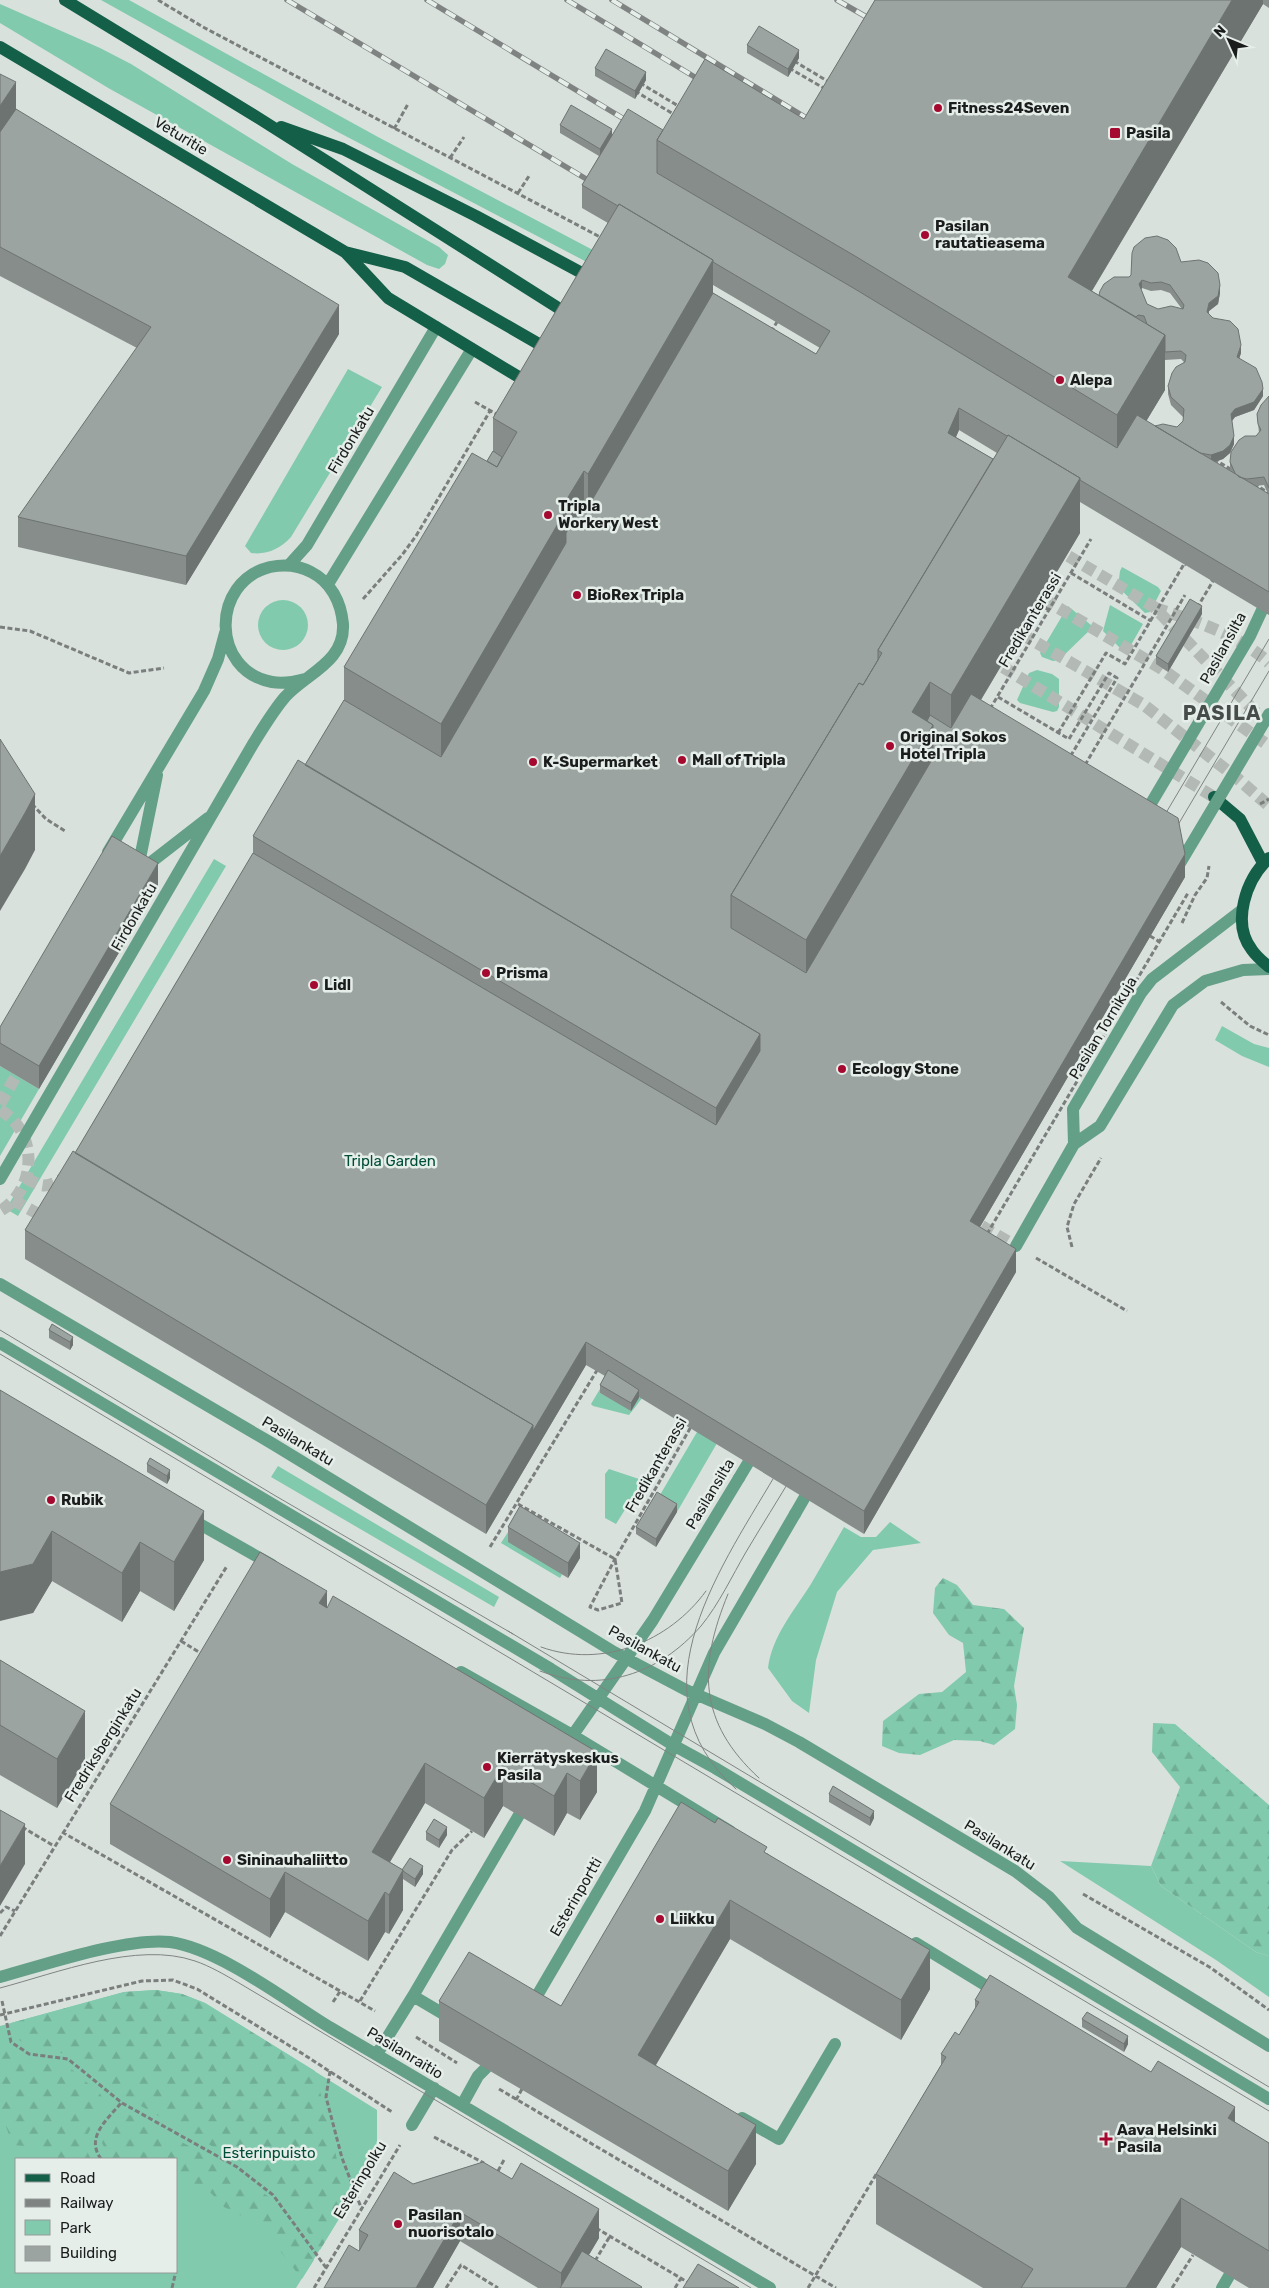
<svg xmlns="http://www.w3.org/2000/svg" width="1269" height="2288" font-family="Rubik,sans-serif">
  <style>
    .green { fill: #81caae; fill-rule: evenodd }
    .forest { fill: url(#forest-firs) }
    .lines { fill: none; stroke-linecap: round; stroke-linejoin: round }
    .minor-tunnel { stroke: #b3bab6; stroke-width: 12; stroke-dasharray: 12 6; stroke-linecap: butt }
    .major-tunnel { stroke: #b3bab6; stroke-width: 12; stroke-dasharray: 12 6; stroke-linecap: butt }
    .path { stroke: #7a7f7d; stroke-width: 3; stroke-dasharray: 5 2.5; stroke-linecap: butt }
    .minor { stroke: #649f88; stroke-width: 12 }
    .major { stroke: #135f48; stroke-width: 12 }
    .tram { stroke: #7f8482; stroke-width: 1 }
    .rail-casing { stroke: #7f8482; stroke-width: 5.5 }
    .rail { stroke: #e6eeea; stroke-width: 4; stroke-dasharray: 11; stroke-linecap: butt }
    .path-bridge { stroke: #7a7f7d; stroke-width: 3; stroke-dasharray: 5 2.5; stroke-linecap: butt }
    .minor-bridge { stroke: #649f88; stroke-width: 12 }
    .wall { fill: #868d8a; fill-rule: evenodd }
    .shaded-wall { fill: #6d7371 }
    .building { fill: #9ca4a1; stroke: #6d7371; fill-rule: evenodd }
    .poi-dot { fill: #a5092f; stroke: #e6eeea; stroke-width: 2 }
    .labels { text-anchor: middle; stroke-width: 5; stroke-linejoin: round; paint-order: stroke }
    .poi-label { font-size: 15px; font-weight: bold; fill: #1a1d1c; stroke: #e6eeea; text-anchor: start }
    .street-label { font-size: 15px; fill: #1a1d1c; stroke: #e6eeea }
    .park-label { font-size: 15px; fill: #004d38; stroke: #e6eeea }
    .district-label { font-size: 20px; font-weight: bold; letter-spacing: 1px; fill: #464c4a; stroke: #e6eeea }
  </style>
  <defs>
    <pattern id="forest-firs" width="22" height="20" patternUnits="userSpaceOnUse" patternTransform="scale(1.25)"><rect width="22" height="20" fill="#81caae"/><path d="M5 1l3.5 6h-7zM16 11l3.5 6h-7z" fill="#6fad95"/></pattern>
  </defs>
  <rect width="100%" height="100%" fill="#d9e1dd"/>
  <path class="green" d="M101,0H129L378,137L610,259L604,271L334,130Z
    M0,4L100,48L131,64L292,164L439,247L448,255L445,264L439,269L427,265L110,89L0,23Z
    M348,369L382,387L291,537C280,549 267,555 251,553L245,546Z
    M1122,567L1158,587L1161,591L1150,612L1145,613L1118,587L1120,571Z
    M258 625a25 25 0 1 1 50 0a25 25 0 1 1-50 0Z
    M1110,605L1143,624L1127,652L1125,653L1103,631Z
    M1068,606L1091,625L1092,628L1059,660L1053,661L1042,657L1040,653Z
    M1037,670L1052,674L1059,679V707L1057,711L1053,712L1020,703L1017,700L1029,673Z
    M214,859L226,866L18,1216L6,1209Z
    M1222,1026L1254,1044L1269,1048V1067L1242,1056L1215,1040Z
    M0,1066L39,1089L0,1156Z
    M619,1357L643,1393V1397L629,1415L593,1406L591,1404ZM609,1377L641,1395L631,1410L600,1393Z
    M700,1427L720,1438L677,1512L657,1500Z
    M278,1466L499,1597L494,1607L271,1477Z
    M609,1469L642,1480L641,1484L616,1524L605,1518V1474Z
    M519,1515L562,1575L560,1578L501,1543Z
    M890,1522L921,1543L873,1550L837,1592L816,1660L809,1713L792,1701L768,1668C772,1636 794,1611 811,1584C822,1565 833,1546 844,1527L861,1537H876Z
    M1060,1861L1151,1866L1161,1886L1256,1952L1269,1956V1997L1216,1960Z
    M156,1990L182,1994L205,2003L377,2110V2149L348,2204L296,2288H0V2026L124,1992ZM16,2159H176V2272H16Z"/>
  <path class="forest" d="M943,1578L957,1585L973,1605L1004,1609L1024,1628L1014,1686L1017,1705L1015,1729L994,1745L980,1741L954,1740L920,1755L899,1753L882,1746L883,1721L919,1694L942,1692L966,1672L963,1643L949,1635L933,1613L935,1588Z
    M1153,1723L1175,1724L1269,1805V1956L1256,1952L1161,1886L1151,1866L1180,1787L1152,1752Z
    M156,1990L182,1994L205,2003L315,2071L348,2204L320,2250L280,2191L240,2162L125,2097L72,2055L33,2048L17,2039L11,2023L124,1992Z
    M0,2035L6,2045L26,2058L67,2065L101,2095L108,2107C95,2124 77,2137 91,2159H45L37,2147L13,2145L0,2111Z
    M122,2111L218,2161L269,2197L314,2260L302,2279L260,2225L224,2207L208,2190L176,2187V2159H110L102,2143L107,2130Z"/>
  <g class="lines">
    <path class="minor-tunnel" d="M0,1104L24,1062
      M0,1110C38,1131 38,1189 0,1211
      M26,1178C47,1190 47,1186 67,1177
      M13,1200L49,1220
      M966,1217L1009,1242"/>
    <path class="major-tunnel" d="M1053,547L1154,607L1269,726
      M1028,590L1162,669L1269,746
      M1155,608C1195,621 1238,634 1269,663
      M1006,625L1144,705L1238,779L1269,806
      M988,658L1214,797"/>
    <path class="path" d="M158,0L203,27L602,238
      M794,61L829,82
      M789,68L827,90
      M640,83L680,107
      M635,91L675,115
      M394,129L408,104
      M450,158L464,137
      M518,193L529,176
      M771,332L777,322
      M475,402L498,415
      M1214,459L1232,470
      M1254,484L1269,493
      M1071,573L1151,621
      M363,599L402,555L416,536L490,411
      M1039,604L1049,610
      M1197,608L1213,581L1211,579
      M0,627L30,631L129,673L164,668
      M998,697L1069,739L1109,673L1117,678L1070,757
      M990,709L1091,539
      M1058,733L1106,653L1125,664L1184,564L1186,565
      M1085,765L1185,595
      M32,804L46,819L65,831
      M1260,804L1269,799
      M1182,923L1195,895L1207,878L1209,866
      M1150,936L1160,942
      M1221,1002L1250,1026L1269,1035
      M1072,1247L1067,1227L1074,1204L1101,1158
      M1036,1258L1127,1311
      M518,1504L615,1559L622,1603L598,1610L590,1607L615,1559L692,1425
      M490,1547L599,1367
      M181,1641L202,1654
      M22,1827L54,1846
      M62,1832L375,2011
      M1083,1894L1211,1968L1269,2010
      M0,1913L6,1907L15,1911
      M0,1936L227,1566
      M2,2001L11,2042L29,2054L68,2059L122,2103L237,2167L273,2195L327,2269
      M360,2001L452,1850L472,1831
      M333,2002L341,1990
      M0,2015L142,1981L173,1980L197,1989L303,2054L392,2112
      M416,2037L457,2063
      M330,2071L326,2097L342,2158L362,2210
      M499,2089L836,2288
      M516,2100L522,2089
      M434,2137L484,2163
      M101,2159C85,2137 107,2120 121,2103
      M498,2171L505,2158
      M596,2228L689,2283
      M595,2261L610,2236
      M172,2288L176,2271
      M314,2288L400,2145
      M446,2288L461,2265L498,2288
      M675,2288L681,2278
      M808,2288L877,2173
      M1172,2288L1193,2255"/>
    <path class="minor" d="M289,565L307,545L436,327
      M328,584L472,349
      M108,852L204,691L218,659L225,633
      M138,868L157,775
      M141,870L208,818
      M1074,1144L1073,1109L1141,993L1152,979L1242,910
      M0,1179L253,744C263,728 273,711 285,697C307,673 345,662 343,624C341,602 331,582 311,572C298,565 284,564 270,567C210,582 211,671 272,682C283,684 294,682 305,679
      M1016,1246L1074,1144L1100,1126L1173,1005L1205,981L1243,970L1269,969
      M0,1284L273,1444L614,1652L686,1690L765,1724L799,1742L1015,1871L1049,1897L1077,1928L1269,2046
      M0,1343L551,1669L673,1745L715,1768L1269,2099
      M189,1518L272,1565
      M461,1672L574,1736L730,1831
      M568,1742L653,1620L739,1478
      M916,1943L998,1993
      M0,1977C44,1965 127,1937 170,1942C220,1949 288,2002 331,2028C478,2114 624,2202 770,2288
      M531,2006L645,1811L714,1653L795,1514
      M452,2019L413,1996L519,1815
      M377,2054L413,1996
      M462,2105L478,2076L486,2068
      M742,2118L779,2139L835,2044
      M412,2125L434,2088
      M1222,2288L1229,2276"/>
    <path class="major" d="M65,0L260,119L571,316
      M0,47L345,252L388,298L532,385
      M281,127L343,149L476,216L593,279
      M345,252L405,267L551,351
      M1214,797L1240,819L1263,863
      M1269,858C1246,879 1231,923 1252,950C1256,956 1263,962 1269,967"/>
    <path class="tram" d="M1160,823L1269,639
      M1172,835L1269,671
      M0,1330L274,1495L513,1634
      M0,1354L1269,2111
      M728,1594C698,1667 698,1722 759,1778
      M508,1631L1269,2087
      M541,1647C602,1669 669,1642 706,1591
      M540,1671C601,1694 659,1674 701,1626C719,1604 732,1576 746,1552C762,1525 778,1500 794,1473
      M736,1789C627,1692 724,1564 780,1467
      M0,1988C57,1973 137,1941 195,1961C210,1966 225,1975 239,1983L751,2288"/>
    <defs>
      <path id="rail" d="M287,0L598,186
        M427,0L634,125
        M567,0L708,85
        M612,0L818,125
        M837,0L877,23"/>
    </defs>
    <use href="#rail" class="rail-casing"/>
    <use href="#rail" class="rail"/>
    <path class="path-bridge" d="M987,1234L1188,893"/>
    <path class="minor-bridge" d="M1143,817L1250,636L1269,595
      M1176,870L1269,714
      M739,1478L757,1448
      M795,1514L813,1483"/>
  </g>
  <path class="wall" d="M875,0H1269V8L1263,4L1092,291L1099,295L1129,277L1181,262L1220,293L1218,304L1209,311V314L1241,353L1239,359L1263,396L1254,410L1235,417L1232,421L1234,444L1230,453L1223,459L1215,462L1231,472L1230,470V462L1259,433L1257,414L1269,396V615L1080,502V533L981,700L1185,877L980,1227L1016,1272L864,1534L639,1397L631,1411L600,1393V1385L605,1376L586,1365L486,1534L25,1259V1230L75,1153L253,853V836L305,765L344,700V667L487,461L493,451V418L608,223L582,208V185L599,156L560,133V125L612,136L663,130L804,119ZM713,285L820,348L816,354L713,293ZM1142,288L1151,291L1161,290L1170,293L1182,309H1158L1147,304L1141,290ZM1181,359L1184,362L1168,386V394L1171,405L1183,417V421L1177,427L1155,426L1146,421L1165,390V360ZM959,430L997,453L993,459L956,437ZM1264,485L1268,494L1255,486Z
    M747,45L799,58L788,77L747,53Z
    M595,68L646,80L635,99L595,76Z
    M0,74L16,109L339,334L186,585L18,547V517L137,348L0,276Z
    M1202,614L1168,672L1156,664V656Z
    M158,886L39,1089L0,1066V1027Z
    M52,1324L73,1345L70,1350L49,1338V1330Z
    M0,1390L204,1560L174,1611L140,1591L122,1622L52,1581L33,1613Z
    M147,1464L170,1478L167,1484L147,1472Z
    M677,1512L656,1547L636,1534V1527Z
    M508,1527L580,1558L568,1578L508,1542Z
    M327,1607L597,1792L580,1820L567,1813L554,1836L503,1806L484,1838L425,1803L390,1862L402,1870L423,1874L415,1887L403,1879V1910L389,1934L385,1932L368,1961L285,1912L270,1938L110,1844V1804Z
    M0,1660L85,1760L57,1808L0,1775Z
    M829,1794L874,1818L870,1826L829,1802Z
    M426,1832L447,1835L439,1848L426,1840Z
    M767,1853L930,1989L901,2040L730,1939L656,2065L756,2164L728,2211L439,2041V2001L561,2006Z
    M975,2000L1235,2122L1269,2143V2288H1249L1181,2247L1156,2288H983L876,2224V2174L941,2065V2054L959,2035L975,2009Z
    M1082,2019L1128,2044L1124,2052L1082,2027Z
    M413,2184L599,2238L589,2255L642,2288H538L460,2241L433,2288H324L359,2251V2230Z"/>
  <path class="shaded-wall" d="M1232,0H1263V4L1072,324L1068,277Z
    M799,50V58L788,77V69Z
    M646,72V80L635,99V91Z
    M16,82V138L0,161V106Z
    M612,129V137L600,157V149Z
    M713,260V316L588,529V474Z
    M1142,280V288L1139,292V284Z
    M1220,285V293L1218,304L1209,311L1207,320V312L1209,303Z
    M339,305V334L186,585V556Z
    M1165,335V390L1117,470V415Z
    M1241,345V353L1237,365V357Z
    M1263,389V396L1254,410L1235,417L1231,422V414L1235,409Z
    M959,408V430L948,455V433Z
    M1234,436V444L1230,453L1223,459L1211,463V455Z
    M584,471V527L441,780V724L562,507Z
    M1080,478V533L951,750V695Z
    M1202,606V614L1168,672V664Z
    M930,682V731L933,725V781L806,996V940L912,712Z
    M35,794V850L25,869L0,911V856Z
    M1185,854V877L970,1244V1221Z
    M158,863V886L39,1089V1066Z
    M760,1034V1074L716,1147V1108Z
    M1016,1249V1272L864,1534V1511Z
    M73,1337V1345L70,1350V1342Z
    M586,1342V1365L486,1534V1505L533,1425Z
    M639,1390V1398L631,1411V1403Z
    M170,1470V1478L167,1484V1476Z
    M677,1504V1512L656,1547V1539Z
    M204,1511V1560L174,1611V1562Z
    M52,1531V1581L33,1613L0,1621V1572Z
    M140,1542V1591L122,1622V1573Z
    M580,1543V1558L568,1578V1563Z
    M327,1591V1631L319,1603Z
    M85,1711V1760L57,1808V1759Z
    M597,1752V1792L580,1820V1781Z
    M425,1763V1803L372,1892V1852Z
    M503,1766V1806L484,1838V1798Z
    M567,1773V1813L554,1836V1796Z
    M874,1811V1818L870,1826V1818Z
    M25,1824V1864L0,1906V1866Z
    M447,1827V1835L439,1848V1840Z
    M423,1866V1874L415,1887V1879Z
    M403,1870V1910L389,1934V1895Z
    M285,1872V1912L270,1938V1899Z
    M385,1892V1932L368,1961V1921Z
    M730,1900V1939L638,2095V2055Z
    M930,1950V1989L901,2040V2000Z
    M1128,2036V2044L1124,2052V2044Z
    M1235,2107V2156L1228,2118Z
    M756,2125V2164L728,2211V2171Z
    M1181,2198V2247L1156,2288H1126Z
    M599,2209V2238L569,2288H561V2273Z
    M460,2212V2241L433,2288H416Z"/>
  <path class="building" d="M875,0H1232L1068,277L1165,335L1117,415L855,256L657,140L705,59L804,119Z
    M759,26L799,50L788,69L747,45Z
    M606,49L646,72L635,91L595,68Z
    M0,74L16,82L0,106Z
    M571,105L612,129L600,149L560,125Z
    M16,109L339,305L186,556L18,517L151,327L0,247V132Z
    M628,109L663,130L657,140V173L855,289L1117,448L1137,415L1269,494V592L1080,480V478L1008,435L1007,436L959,408L948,433L993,459L878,650V660L863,685L859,683L731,895V928L806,973L933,758V725L927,721L930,715L951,728L971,694L1178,818L1185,854L970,1221L1016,1249L864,1511L586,1342L533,1431V1425L75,1153L253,853L716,1125L760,1051V1034L305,765L344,700L441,757L566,543V533L584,504L588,507L713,293L816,354L830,331L713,262V260L619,204L618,206L582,185Z
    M619,204L713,260L588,474L584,471L562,507L566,510L441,724L344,667L472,453L497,467L517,432L493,418Z
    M1157,236L1168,240L1176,248L1181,262L1199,260L1208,263L1218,273L1220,285L1218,296L1209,303L1207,312L1213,318L1230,321L1238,329L1241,345L1237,357L1256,368L1262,382L1263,389L1254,402L1235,409L1231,414L1234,436L1230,445L1223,451L1211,455L1200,453L1155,426L1163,424L1177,427L1183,421L1184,409L1171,397L1168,386L1172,373L1176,367L1185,362L1186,355L1181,351L1165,352V335L1147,324L1144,316L1138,315L1136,317L1099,295L1100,291L1104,284L1114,277H1129L1131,275L1132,253L1134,247L1145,238ZM1142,280L1151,283L1161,282L1170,285L1184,305L1183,309L1171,306L1158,309L1147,304L1139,284Z
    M1269,396V488L1264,477L1247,479L1239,477L1235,473L1230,462L1231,452L1239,440L1245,436H1256L1261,430L1258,424L1257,414L1261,405Z
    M1008,435L1080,478L951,695L930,682L912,712L933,725L806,940L731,895L859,683L863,685L882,653L878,650Z
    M493,451L502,457L497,467L487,461Z
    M1190,599L1202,606L1168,664L1156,656Z
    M0,739L35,794L25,813L0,856Z
    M298,760L760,1034L716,1108L253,836Z
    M112,836L158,863L39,1066L0,1043V1027Z
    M73,1151L533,1425L486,1505L25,1230Z
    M52,1324L73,1337L70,1342L49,1330Z
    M608,1370L639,1390L631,1403L600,1385Z
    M0,1390L204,1511L174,1562L140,1542L122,1573L52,1531L33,1564L0,1572Z
    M150,1458L170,1470L167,1476L147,1464Z
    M657,1492L677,1504L656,1539L636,1527Z
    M520,1506L580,1543L568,1563L508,1527Z
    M260,1552L327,1591L319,1603L327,1608L333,1596L597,1752L580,1781L567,1773L554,1796L503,1766L484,1798L425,1763L372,1852L403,1870L389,1895L385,1892L368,1921L285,1872L270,1899L110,1804Z
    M0,1660L85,1711L57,1759L0,1725Z
    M833,1786L874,1811L870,1818L829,1794Z
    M681,1802L715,1823L718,1818L767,1847L764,1852L930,1950L901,2000L730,1900L638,2055L756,2125L728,2171L439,2001L469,1952L561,2006Z
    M0,1810L25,1824L0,1866Z
    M434,1819L447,1827L439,1840L426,1832Z
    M410,1858L423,1866L415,1879L403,1871V1870H402Z
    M990,1975L1151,2072L1158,2061L1235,2107L1228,2118L1269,2143V2251L1181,2198L1126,2288H1021L1033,2269L876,2174L946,2057L941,2054L955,2032L959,2035L979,2002L975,2000Z
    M1087,2012L1128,2036L1124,2044L1082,2019Z
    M483,2162L512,2179L521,2163L599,2209L561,2273L460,2212L416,2288H324L349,2245L359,2251L368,2235L359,2230L394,2172L413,2184Z
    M582,2251L642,2287L641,2288H560Z
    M698,2264L739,2288H683Z"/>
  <g class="poi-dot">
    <circle cx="938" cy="108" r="5"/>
    <rect x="1109" y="127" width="12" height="12" rx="2.5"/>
    <circle cx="925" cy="235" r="5"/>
    <circle cx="1060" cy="380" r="5"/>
    <circle cx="548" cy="515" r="5"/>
    <circle cx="577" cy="595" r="5"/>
    <circle cx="890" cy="746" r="5"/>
    <circle cx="682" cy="760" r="5"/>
    <circle cx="533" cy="762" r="5"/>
    <circle cx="486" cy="973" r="5"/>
    <circle cx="314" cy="985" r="5"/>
    <circle cx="842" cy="1069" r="5"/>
    <circle cx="51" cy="1500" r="5"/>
    <circle cx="487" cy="1767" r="5"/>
    <circle cx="227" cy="1860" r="5"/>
    <circle cx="660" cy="1919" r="5"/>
    <path d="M1103.5 2131.5h5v5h5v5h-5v5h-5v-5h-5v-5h5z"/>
    <circle cx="398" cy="2224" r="5"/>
  </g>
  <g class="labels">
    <g class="poi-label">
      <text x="948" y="113">Fitness24Seven</text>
      <text x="1126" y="138">Pasila</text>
      <text x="935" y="231">Pasilan<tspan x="935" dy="17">rautatieasema</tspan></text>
      <text x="1070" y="385">Alepa</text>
      <text x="558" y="511">Tripla<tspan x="558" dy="17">Workery West</tspan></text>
      <text x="587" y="600">BioRex Tripla</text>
      <text x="900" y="742">Original Sokos<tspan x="900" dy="17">Hotel Tripla</tspan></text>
      <text x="692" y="765">Mall of Tripla</text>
      <text x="543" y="767">K-Supermarket</text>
      <text x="496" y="978">Prisma</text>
      <text x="324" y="990">Lidl</text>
      <text x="852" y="1074">Ecology Stone</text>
      <text x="61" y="1505">Rubik</text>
      <text x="497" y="1763">Kierrätyskeskus<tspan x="497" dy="17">Pasila</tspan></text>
      <text x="237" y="1865">Sininauhaliitto</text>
      <text x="670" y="1924">Liikku</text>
      <text x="1117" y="2135">Aava Helsinki<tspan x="1117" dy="17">Pasila</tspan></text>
      <text x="408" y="2220">Pasilan<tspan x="408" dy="17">nuorisotalo</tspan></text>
    </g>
    <g class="street-label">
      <text transform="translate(181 136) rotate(31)" y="5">Veturitie</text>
      <text transform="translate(351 440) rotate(-59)" y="5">Firdonkatu</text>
      <text transform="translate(1030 620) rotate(-59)" y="5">Fredikanterassi</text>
      <text transform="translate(1223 648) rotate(-61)" y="5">Pasilansilta</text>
      <text transform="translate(134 917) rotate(-60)" y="5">Firdonkatu</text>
      <text transform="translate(1103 1028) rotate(-59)" y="5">Pasilan Tornikuja</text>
      <text transform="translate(298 1441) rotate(31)" y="5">Pasilankatu</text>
      <text transform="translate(656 1465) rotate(-60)" y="5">Fredikanterassi</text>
      <text transform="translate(710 1494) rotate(-59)" y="5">Pasilansilta</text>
      <text transform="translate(645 1649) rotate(29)" y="5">Pasilankatu</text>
      <text transform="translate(103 1745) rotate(-58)" y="5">Fredriksberginkatu</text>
      <text transform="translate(1000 1845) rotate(32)" y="5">Pasilankatu</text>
      <text transform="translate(576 1897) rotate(-60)" y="5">Esterinportti</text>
      <text transform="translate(405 2053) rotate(31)" y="5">Pasilanraitio</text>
      <text transform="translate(360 2180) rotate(-59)" y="5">Esterinpolku</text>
    </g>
    <g class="park-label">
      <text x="390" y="1166">Tripla Garden</text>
      <text x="269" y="2158">Esterinpuisto</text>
    </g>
    <g class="district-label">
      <text x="1222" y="720">PASILA</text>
    </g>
  </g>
  <rect x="15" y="2158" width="162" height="115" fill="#e6eeea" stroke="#949a98"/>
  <rect x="25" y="2174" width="25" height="8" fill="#135f48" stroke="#949a98"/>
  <text x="60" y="2183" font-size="15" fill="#1a1d1c">Road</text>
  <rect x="25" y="2199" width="25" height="8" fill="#7f8482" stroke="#949a98"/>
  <text x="60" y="2208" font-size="15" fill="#1a1d1c">Railway</text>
  <rect x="25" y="2220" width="25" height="15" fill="#81caae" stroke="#949a98"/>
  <text x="60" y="2233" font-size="15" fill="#1a1d1c">Park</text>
  <rect x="25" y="2246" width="25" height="15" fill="#9ca4a1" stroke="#949a98"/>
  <text x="60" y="2258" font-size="15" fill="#1a1d1c">Building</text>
  <g transform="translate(1229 40) rotate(314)" stroke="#e6eeea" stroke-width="4" paint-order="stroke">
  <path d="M0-4L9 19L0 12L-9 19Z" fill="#1a1d1c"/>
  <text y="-8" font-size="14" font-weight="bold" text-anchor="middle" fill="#1a1d1c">N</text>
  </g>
</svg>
